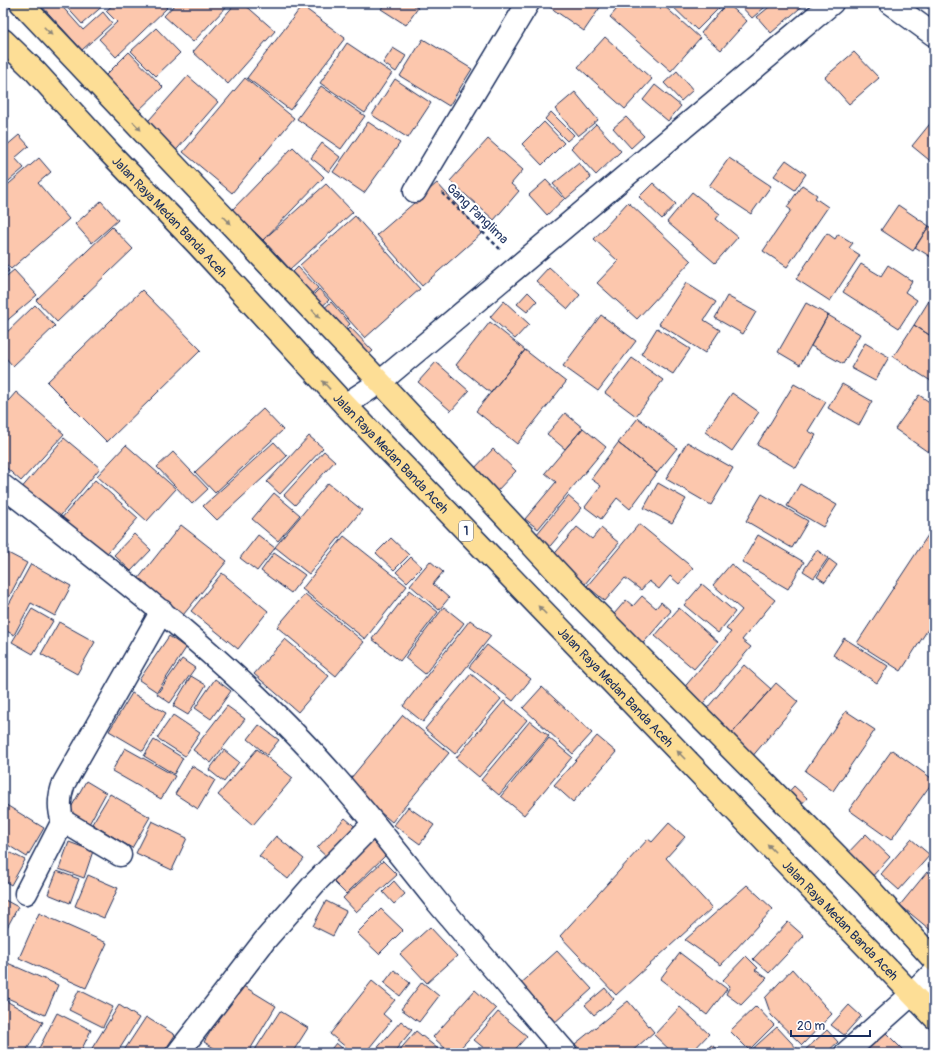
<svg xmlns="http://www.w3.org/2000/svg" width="937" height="1056" font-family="Pangolin,sans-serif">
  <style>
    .building { fill: #fcc7ad; stroke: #1b2f5e }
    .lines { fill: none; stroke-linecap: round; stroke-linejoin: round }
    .minor-casing { stroke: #1b2f5e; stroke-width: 25 }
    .highway-casing { stroke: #1b2f5e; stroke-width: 25 }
    .path { stroke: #1b2f5e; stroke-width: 2.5; stroke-dasharray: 4 3; stroke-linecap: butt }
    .minor { stroke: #fff; stroke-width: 22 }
    .highway { stroke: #fdde96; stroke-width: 22 }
    .oneway { fill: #8c867a }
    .labels { text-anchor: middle; stroke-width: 4; stroke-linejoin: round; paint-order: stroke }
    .shield { fill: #fff; stroke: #5f6d8e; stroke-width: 1 }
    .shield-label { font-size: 12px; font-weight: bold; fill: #1b2f5e }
    .street-label { font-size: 13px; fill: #1b2f5e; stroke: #fff }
  </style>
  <rect width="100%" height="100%" fill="#fff"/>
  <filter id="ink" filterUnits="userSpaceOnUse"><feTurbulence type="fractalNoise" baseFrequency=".025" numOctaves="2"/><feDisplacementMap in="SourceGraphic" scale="8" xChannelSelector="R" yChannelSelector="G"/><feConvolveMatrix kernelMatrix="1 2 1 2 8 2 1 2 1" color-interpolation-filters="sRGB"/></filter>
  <g filter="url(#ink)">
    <path class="building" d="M39,3H59L83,30L103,12L112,23L82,50Z
      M63,3H106L82,24Z
      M115,3H162L167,8L116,57L99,39L117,22L106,11Z
      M176,3H230L193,42L164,16Z
      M236,3H243L275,31L228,84L193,52Z
      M385,3H410L418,8L406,25L381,9Z
      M544,3H603L584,31Z
      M622,3H661L700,38L671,71L610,17Z
      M669,3H724L697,30Z
      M727,3L747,21L721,50L701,33Z
      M738,3H770L752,18Z
      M774,3H806L771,33L757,17Z
      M921,3H932L928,8Z
      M302,6L345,38L290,110L247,78Z
      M156,28L180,53L156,76L131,51Z
      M605,37L652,79L625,109L578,67Z
      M423,39L472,69L449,106L400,76Z
      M347,43L392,73L365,113L320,83Z
      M393,48L406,56L396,72L383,63Z
      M129,52L163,87L135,114L101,80Z
      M854,52L879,78L849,104L825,77Z
      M677,71L693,90L681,101L664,83Z
      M188,76L218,102L172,155L142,128Z
      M245,78L294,118L232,193L183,152Z
      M395,79L431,103L408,138L372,115Z
      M655,85L681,106L668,121L643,100Z
      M321,86L365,116L341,149L297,119Z
      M575,92L598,120L578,136L555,109Z
      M3,111L9,118L3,124Z
      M551,112L574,135L567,141L545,119Z
      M626,117L644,136L631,148L613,128Z
      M933,120L934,121V164L912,146Z
      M368,122L400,143L364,193L333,172Z
      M544,122L564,143L542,165L522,144Z
      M596,124L621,151L596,175L571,148Z
      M19,135L29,146L15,158L24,168L3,186V146L5,147Z
      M488,139L523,170L511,184L519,191L494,220L450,181Z
      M322,143L340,157L329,172L311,158Z
      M293,147L324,177L263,240L232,210Z
      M39,158L51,172L38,183L69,219L11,269L3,261V189Z
      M729,158L771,186L751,214L709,186Z
      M786,160L806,174L795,190L774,176Z
      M579,163L591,178L566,199L553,184Z
      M546,180L564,199L547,215L529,195Z
      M437,183L482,233L422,286L377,235Z
      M653,183L676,204L662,219L639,197Z
      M326,184L353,212L290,269L263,240Z
      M802,185L817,195L815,198L828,207L787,267L763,251L791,210L787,207Z
      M692,192L720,214L716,219L738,237L715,263L667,222Z
      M101,201L118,220L92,243L75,224Z
      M628,202L691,261L637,319L597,283L618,261L594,239Z
      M898,205L929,226L913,251L881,230Z
      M355,216L420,289L365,338L300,265Z
      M929,226L934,229V259L915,247Z
      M112,227L133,249L57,322L36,300Z
      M827,233L835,239L838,234L853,243L849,248L860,255L830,301L796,279Z
      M3,264L9,271L3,275Z
      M861,264L881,276L888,265L912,281L905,292L917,300L899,328L843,292Z
      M298,267L318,288L306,299L287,278Z
      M549,267L580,295L568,309L536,281Z
      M14,270L37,295L3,324V279Z
      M686,283L716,302L704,320L720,330L705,353L659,324Z
      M319,289L329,300L318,310L308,300Z
      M142,290L201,350L107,442L47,382Z
      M528,292L537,301L527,312L517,304Z
      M727,296L756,312L743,334L715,318Z
      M932,296L934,297V338L914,325Z
      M504,301L529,324L515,339L490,317Z
      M331,302L350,324L339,334L320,312Z
      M806,303L828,315L800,365L778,352Z
      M35,305L55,326L13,366L3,355V336Z
      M601,315L636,341L598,391L563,366Z
      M828,315L860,334L843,364L811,346Z
      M490,322L525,350L491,393L456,365Z
      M914,325L934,338V383L893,357Z
      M350,327L373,351L362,360L340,337Z
      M657,328L690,349L673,374L641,354Z
      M865,343L889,357L875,381L851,368Z
      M525,350L566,382L517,444L476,411Z
      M632,358L663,380L636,416L605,393Z
      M436,362L469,391L451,411L418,382Z
      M794,384L826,402L808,431L816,435L796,468L757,445Z
      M842,384L872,401L859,425L828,408Z
      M16,392L64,434L21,481L3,465V407Z
      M732,393L759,412L732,451L705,432Z
      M919,395L934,405V443L928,452L895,429Z
      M263,409L283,430L215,493L195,472Z
      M565,413L583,428L565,449L547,434Z
      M638,418L677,448L657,473L618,443Z
      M583,428L606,447L538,529L525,519L556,482L545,473Z
      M309,436L323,448L280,494L267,482Z
      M64,438L100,468L57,520L20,490Z
      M274,442L287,456L217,520L203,506Z
      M687,442L733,468L711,505L666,479Z
      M618,443L657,473L630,509L617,498L601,519L585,507L601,486L591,479Z
      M126,445L176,489L147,521L97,476Z
      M493,449L516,471L495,493L472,471Z
      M324,451L335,461L295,505L284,495Z
      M173,452L208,489L192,504L157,467Z
      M95,480L138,518L102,559L59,521Z
      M328,483L362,510L309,574L275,547Z
      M658,483L686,499L672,523L644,508Z
      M800,484L837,505L823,527L787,506Z
      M274,493L300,515L278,541L252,519Z
      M762,494L808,521L792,548L746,521Z
      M568,496L582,508L546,551L532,540Z
      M639,524L693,568L679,584L670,576L659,589L649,581L641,590L625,578L605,601L587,586Z
      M181,525L227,561L179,620L134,584Z
      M934,526V620L901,671L857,643Z
      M577,527L592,539L601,528L619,543L585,584L552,557Z
      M134,534L151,550L131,571L114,555Z
      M258,535L275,548L257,571L240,558Z
      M758,535L804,562L788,589L742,562Z
      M344,536L407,586L365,639L302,589Z
      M391,538L409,555L394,570L376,553Z
      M3,543L9,546L3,557Z
      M817,550L828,558L814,578L803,571Z
      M8,553L27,563L3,608V562Z
      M274,553L305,575L291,593L261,571Z
      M411,557L422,567L407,582L396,572Z
      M829,559L837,565L825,582L817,577Z
      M430,561L443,572L433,584L449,598L439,610L410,585Z
      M31,564L71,586L55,616L31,603L14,635L3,629V615Z
      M731,564L775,600L742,640L751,647L700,707L682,690L731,632L726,629L742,610L713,585Z
      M222,573L268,611L238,649L191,611Z
      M702,584L735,612L718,633L684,605Z
      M410,590L438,612L400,661L372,639Z
      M305,594L364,642L336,676L277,627Z
      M642,596L656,608L661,602L671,611L639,648L608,621L626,600L633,606Z
      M444,607L464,623L425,674L405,658Z
      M679,608L718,642L694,669L655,636Z
      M32,609L53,621L33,654L12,642Z
      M470,620L491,636L423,722L403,706Z
      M59,622L95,642L77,674L41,654Z
      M169,636L186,648L157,692L139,680Z
      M844,638L888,666L877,683L833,655Z
      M285,639L329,676L298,712L254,674Z
      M487,645L531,679L513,701L469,667Z
      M182,659L195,668L170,703L157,694Z
      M744,665L771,689L728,738L701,715Z
      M471,674L501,699L455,754L425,729Z
      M191,676L206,685L188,715L173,706Z
      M215,679L231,691L211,719L195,708Z
      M776,683L798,702L751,758L728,738Z
      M542,687L592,733L573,754L523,708Z
      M132,693L166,713L143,751L109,731Z
      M504,701L527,720L479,777L456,758Z
      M227,706L245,719L211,763L193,750Z
      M846,711L875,730L833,791L805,771Z
      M173,715L200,733L185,756L157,738Z
      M403,715L449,753L392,822L346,784Z
      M530,721L549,736L499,795L481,780Z
      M259,725L279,740L267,755L248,739Z
      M597,736L616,752L573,802L554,785Z
      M549,738L572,757L524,815L501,796Z
      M154,740L183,758L174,774L144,756Z
      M125,748L175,776L161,799L112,771Z
      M257,749L293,778L253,825L218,795Z
      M224,750L239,762L224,782L209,770Z
      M892,750L934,780L891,840L849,810Z
      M192,766L215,780L198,809L175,794Z
      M86,781L106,793L89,824L68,813Z
      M794,786L807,798L799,807L785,796Z
      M110,794L150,817L132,848L92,824Z
      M3,803L44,828L27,857L3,842Z
      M408,807L434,825L420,844L394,825Z
      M345,818L359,830L330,860L317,848Z
      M152,821L187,838L172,870L136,853Z
      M669,823L685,837L666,858L712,908L616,995L560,936L648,839L652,842Z
      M866,834L890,857L868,881L843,858Z
      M276,836L304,859L288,879L259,856Z
      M911,839L930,855L899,890L881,874Z
      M371,840L386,855L346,894L331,879Z
      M69,842L93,851L84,878L59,869Z
      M3,849L25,860L11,885L3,880Z
      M934,859V871L928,866Z
      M383,861L397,875L356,912L343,898Z
      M57,871L79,879L70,903L48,894Z
      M927,872L934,878V933L900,905Z
      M88,875L118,888L104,918L75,906Z
      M394,881L405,894L394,904L383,892Z
      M747,885L773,909L721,965L685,940Z
      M3,899L18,907L3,935Z
      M326,901L346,911L333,936L313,926Z
      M381,909L403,930L379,954L357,933Z
      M39,913L107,943L86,988L19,958Z
      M788,922L804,936L769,973L753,959Z
      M430,927L457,956L427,983L400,954Z
      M557,951L592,989L553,1024L518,986Z
      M680,953L727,989L707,1015L660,979Z
      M746,956L758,968L755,970L767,978L741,1005L726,994L730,986L723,980Z
      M3,961L58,985L45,1015L3,996Z
      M792,969L832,1014L802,1045L771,1015L765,998Z
      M394,970L410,983L400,996L384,983Z
      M372,981L395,1000L383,1014L391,1021L365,1053H353L330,1034Z
      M422,982L439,996L419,1022L401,1009Z
      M240,984L276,1006L248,1053H222L204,1042Z
      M605,988L614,999L594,1015L585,1005Z
      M79,990L113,1007L103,1027L69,1010Z
      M475,990L496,1009L456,1053H450L433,1037Z
      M3,999L43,1022L25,1053H3Z
      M628,1001L654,1032L630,1053H583L575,1044Z
      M119,1005L139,1018L117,1053H89Z
      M849,1005L861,1016L844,1035L831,1025Z
      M756,1006L774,1025L749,1050L730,1031Z
      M680,1007L709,1034L691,1053H673L654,1035Z
      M280,1011L308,1028L292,1053H253Z
      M498,1012L527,1036L512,1053H490L474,1040Z
      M57,1013L91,1030L80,1053H45L38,1050Z
      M146,1017L175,1035L163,1053H124L123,1052Z
      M401,1021L412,1030L393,1053H373Z
      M777,1027L801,1053H750L749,1052Z
      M882,1029L906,1053H871L864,1046Z
      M827,1030L838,1042L826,1053H806L804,1051Z
      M416,1031L443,1053H397Z
      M336,1043L348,1053H328Z
      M711,1045L726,1053H707Z"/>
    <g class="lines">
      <defs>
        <path id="minor" d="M890,3L934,35
          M415,191L528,3
          M345,405L380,382L832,3
          M3,486C105,566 210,645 300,739C350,791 393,847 438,903C480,953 523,1003 566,1053
          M120,855L63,821C58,808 59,796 64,783L162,611
          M26,893L63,821
          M178,1053L265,940L315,883L373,824
          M846,1053L912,994L934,972"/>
        <g id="highway">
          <path d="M21,3L380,382L571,587L867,886L934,960"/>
          <path id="s1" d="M3,40L35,71L110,153L198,245L345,405L934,1017"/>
        </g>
      </defs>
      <use href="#minor" class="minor-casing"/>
      <use href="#highway" class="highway-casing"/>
      <path class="path" d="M442,193L500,249"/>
      <use href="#minor" class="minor"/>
      <use href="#highway" class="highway"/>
    </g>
    <defs><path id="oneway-solid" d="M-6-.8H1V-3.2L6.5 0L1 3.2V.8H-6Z"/></defs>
    <g class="oneway">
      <use href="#oneway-solid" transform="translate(48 31) rotate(46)"/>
      <use href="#oneway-solid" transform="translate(137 126) rotate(46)"/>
      <use href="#oneway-solid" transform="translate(227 220) rotate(46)"/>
      <use href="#oneway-solid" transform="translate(316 314) rotate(47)"/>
      <use href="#oneway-solid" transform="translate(326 385) rotate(-133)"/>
      <use href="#oneway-solid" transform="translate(542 610) rotate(-134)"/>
      <use href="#oneway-solid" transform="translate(681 755) rotate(-134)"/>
      <use href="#oneway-solid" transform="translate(771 848) rotate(-134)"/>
    </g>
  </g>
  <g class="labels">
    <rect class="shield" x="459" y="521" width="14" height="20" rx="3"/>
    <g class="shield-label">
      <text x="466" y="535">1</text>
    </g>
    <g class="street-label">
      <text transform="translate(478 213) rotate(44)" y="5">Gang Panglima</text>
      <text dy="5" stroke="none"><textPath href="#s1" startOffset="243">Jalan Raya Medan Banda Aceh</textPath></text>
      <text dy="5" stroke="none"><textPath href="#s1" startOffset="567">Jalan Raya Medan Banda Aceh</textPath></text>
      <text dy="5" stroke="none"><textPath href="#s1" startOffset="891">Jalan Raya Medan Banda Aceh</textPath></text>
      <text dy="5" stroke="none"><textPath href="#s1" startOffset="1215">Jalan Raya Medan Banda Aceh</textPath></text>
    </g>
  </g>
  <rect width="937" height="1056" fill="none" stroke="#fff" stroke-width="16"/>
  <rect x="8" y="8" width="921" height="1040" fill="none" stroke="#1b2f5e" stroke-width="1.5" filter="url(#ink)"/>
  <path d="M791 1030v6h79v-6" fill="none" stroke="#1b2f5e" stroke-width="2"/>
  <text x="797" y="1030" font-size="12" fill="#1b2f5e" stroke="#ffffff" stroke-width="3" paint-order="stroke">20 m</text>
</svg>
